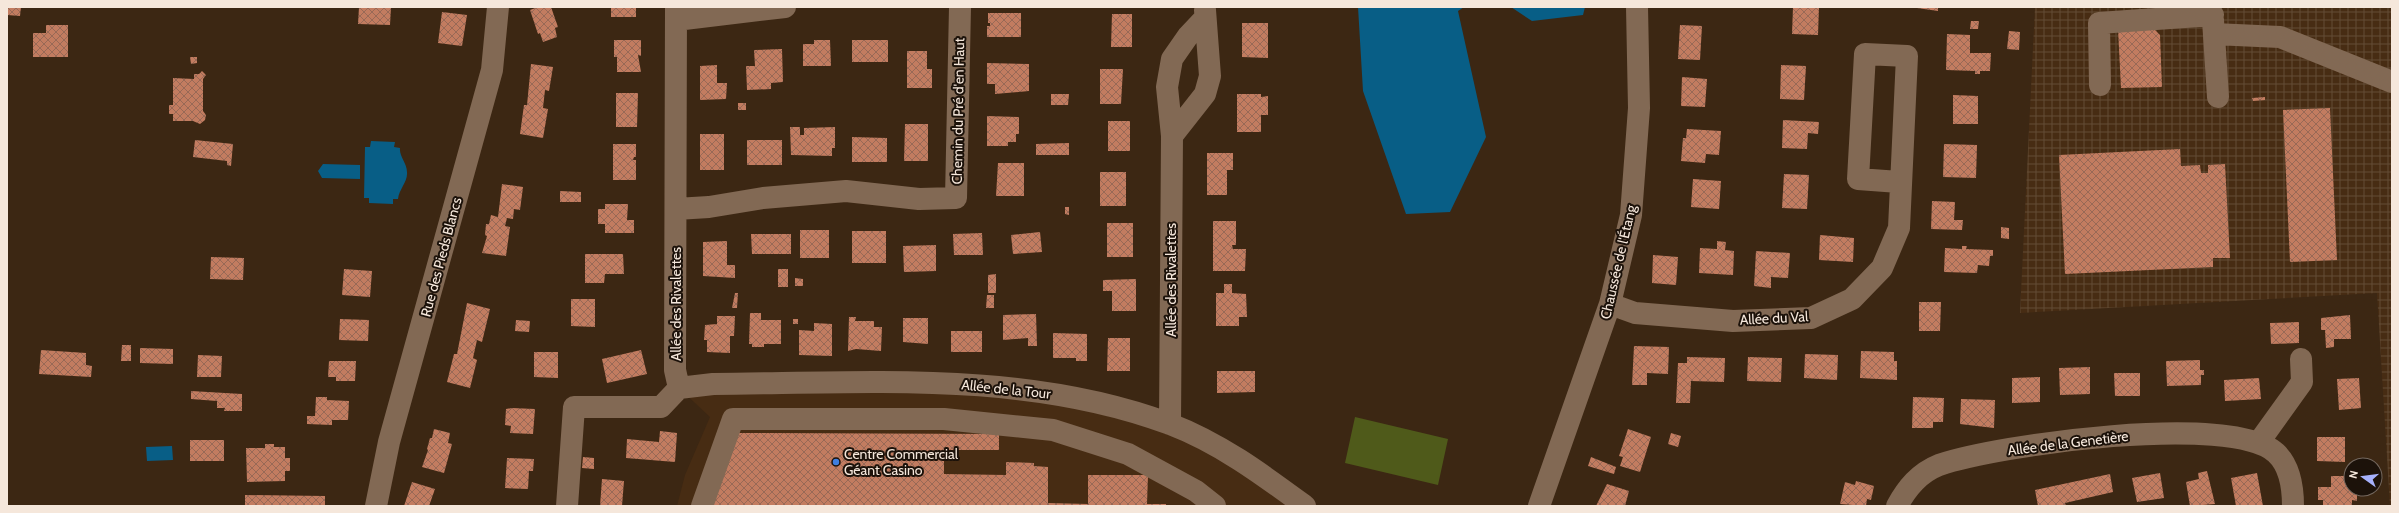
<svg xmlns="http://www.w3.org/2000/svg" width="2399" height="513" font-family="Cabin,sans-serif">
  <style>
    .built { fill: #472c13 }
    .industrial { fill: url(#industrial-grid) }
    .grass { fill: #4f5a1a }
    .water { fill: #085e86 }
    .building { fill: url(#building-cross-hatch) }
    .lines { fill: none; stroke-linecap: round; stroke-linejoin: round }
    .minor { stroke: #826954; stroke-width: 22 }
    .shop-dot { fill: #3f7fe0; stroke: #1c120a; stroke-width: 1.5 }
    .labels { text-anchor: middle; stroke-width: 4; stroke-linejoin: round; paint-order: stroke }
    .street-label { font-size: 14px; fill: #f5e7db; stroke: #1c120a }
    .poi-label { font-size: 14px; fill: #f5e7db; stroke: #1c120a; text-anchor: start }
  </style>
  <defs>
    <pattern id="industrial-grid" width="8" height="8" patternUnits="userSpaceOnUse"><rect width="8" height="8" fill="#472c13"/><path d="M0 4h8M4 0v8" fill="none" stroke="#624b35"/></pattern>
    <pattern id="building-cross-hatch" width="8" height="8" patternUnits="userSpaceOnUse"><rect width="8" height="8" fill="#c27c60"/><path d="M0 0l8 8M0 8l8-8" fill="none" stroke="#986956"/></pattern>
  </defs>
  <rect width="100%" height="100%" fill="#3c2713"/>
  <path class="built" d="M941,383L1170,424L1305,506H677L685,475L710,417L679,388Z"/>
  <path class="industrial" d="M2035,7H2392V506H2390L2377,293L2020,313Z"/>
  <path class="grass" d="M1355,417L1448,439L1438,485L1345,463Z"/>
  <path class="water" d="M1358,7H1464L1458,11L1486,137L1450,212L1406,214L1363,91Z
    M1511,7H1585L1583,15L1532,21Z
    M371,141L395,142L394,147L400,148C399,156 407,163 407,172C408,182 399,189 398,199H393V204L369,203V198H364L365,147H370Z
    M323,164L360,165V179L322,178L318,171Z
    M172,446L173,460L147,461L146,447Z"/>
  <path class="building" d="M7,7H21L20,16L7,15Z
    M359,7H391L390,25L358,24Z
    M538,7H551L558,27L555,28L557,37L543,42L540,33L538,34L530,10Z
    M611,7H636V17H611Z
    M1793,7H1819L1818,35L1792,34Z
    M1910,7H1938V11Z
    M442,12L467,15L462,46L438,43Z
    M988,13H1021V37H987V26H990V23H988Z
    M1112,14H1132V47H1111Z
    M1971,21H1979L1978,29H1970Z
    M1242,23H1268V58L1242,57Z
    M46,25H68V57H33V33H46Z
    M1680,25L1702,26L1700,60L1678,59Z
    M2152,27L2160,35L2162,87L2121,88L2118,29Z
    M2009,31L2020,32L2019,50L2007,49Z
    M1947,34L1970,35V53H1991L1990,71H1980V74H1975V71L1946,70Z
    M614,40H641V56L638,55L641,72H617V57H614Z
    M814,40H830L831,66H803V44H814Z
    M852,40H888V62H852Z
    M782,49L783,82L771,83V89L747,90L746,66H755L754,50Z
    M907,51H927V69H932V88H907Z
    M190,57H197V63L191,64Z
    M987,63L1029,64V91L995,94V84H987Z
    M531,64L553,67L549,91L545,90L543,108L548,109L543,138L520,134L524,105H527Z
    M717,65V83H727L726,99L700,100V66Z
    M1781,65L1806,66L1804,100L1780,99Z
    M1100,69H1123L1121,104H1100Z
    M202,71L206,75L203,79V111L206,115L205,120L200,124L193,121H173V114H169V105H173V78L194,79V74H199Z
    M1682,77L1707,79L1705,107L1681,106Z
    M616,93H638L637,127H616Z
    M1051,94H1069L1068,105H1051Z
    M1237,94H1261V97L1268,96V115H1261V132H1237Z
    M1953,95L1978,96V124H1953Z
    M2265,97V100L2253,101L2252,98Z
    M738,103H746V110H738Z
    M2330,108L2337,260L2290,262L2283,110Z
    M987,116L1019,117V134H1016V142H1008V146H987Z
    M1783,120L1819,122L1818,134L1808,133L1807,149L1782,148Z
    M1108,121H1130V151H1108Z
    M905,124H928V161H904Z
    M790,127H800V135H804V128L835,127V148H832V156L791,155Z
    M1687,129L1721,131L1719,155L1706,154L1705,163L1681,161L1683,138H1686Z
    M700,134H724V170H700Z
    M852,137L887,138V162H852Z
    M195,140L233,144L231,166L227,165V161L193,157Z
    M747,140H782V165H747Z
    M1069,143V155H1036V144Z
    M613,144H636V157H634L633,160H636V180H613Z
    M1944,144L1977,145L1976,178L1943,177Z
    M2180,149L2181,166L2200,165L2201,173H2208V165L2225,164L2230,258H2213V267L2065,274L2059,155Z
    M1207,153H1233V170H1227V195H1207Z
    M998,163H1024V196H996Z
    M1100,172H1126V206H1100Z
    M1784,174L1809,175L1807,209L1782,208Z
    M1693,179L1721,181L1719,209L1691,207Z
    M502,184L523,187L520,210L514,209L513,219L507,218L505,226L510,227L506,256L482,253L487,236L485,235L486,224H489L491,215L498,217Z
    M560,191L581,192V202H560Z
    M1932,201L1955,202L1954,220H1963L1962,230L1931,229Z
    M605,204H628L627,220H634V233H605V224H598V209H605Z
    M1065,207H1069V215L1065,214Z
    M1213,221H1236V245H1232L1233,249H1246L1245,271H1213Z
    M1107,223H1133V257H1107Z
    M2001,227L2009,228V239L2001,238Z
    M800,230H829V258H800Z
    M852,231H886V263H852Z
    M1040,232L1042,252L1013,254L1011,235Z
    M982,233L983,255H954L953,234Z
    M751,234H791V254H752Z
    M1820,235L1854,238L1853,262L1819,260Z
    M727,241V265H735V278L703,276V242Z
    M1717,241L1726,242L1725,250L1734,251L1733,275L1699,273L1700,248L1717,249Z
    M936,245V271L904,272L903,246Z
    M1962,246H1967L1966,249L1993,250V256H1990L1989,266L1978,265L1977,273L1944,272L1945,248L1962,249Z
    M1756,251L1790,253L1788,278L1771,277V288L1754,286Z
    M585,254H623L624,274H605L604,283H585Z
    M1653,255L1678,257L1676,285L1652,283Z
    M211,257L244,258L243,280L210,279Z
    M344,269L372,271L370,297L342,295Z
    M778,269H788V287H778Z
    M996,274V293H988V275Z
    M795,278L803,279V286H795Z
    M1136,279V311H1112V291H1103V280Z
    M1224,284H1232V293L1246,294L1247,317H1239V326H1216V293H1224Z
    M735,293H738L737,308H732Z
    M987,295H994V308H986Z
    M571,299H595V327L571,326Z
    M1919,302H1941L1940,331H1919Z
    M467,303L490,309L482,342L477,340L473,358L477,360L470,388L447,382L454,354H457Z
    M750,313H761V320H781V344H764V347H752V344H749Z
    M1036,314L1037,346H1028V338L1003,340V315Z
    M2350,315L2351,339H2334V347L2326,348L2325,330H2321V318Z
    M717,316H735L734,336H730V353L707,352V340H704L705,325L717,324Z
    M849,317H856L855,321H874V327H882L881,351L856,349L848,351Z
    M903,318H928V344L903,342Z
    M340,319L369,320L368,341L339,340Z
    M793,319H798V324H793Z
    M516,320L530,321L529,332L515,331Z
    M2299,322V343L2271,344L2270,323Z
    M814,323L832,324V356L799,355V330L814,331Z
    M951,331H982V352H951Z
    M1053,333L1087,334V361H1076V358H1053Z
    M1108,338H1130V371H1107Z
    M122,345H131V361H121Z
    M1634,346L1669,347L1668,374L1647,373V385H1632Z
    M140,348L173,349V364L140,363Z
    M41,350L86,353V365L92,366L91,377L39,374Z
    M641,350L647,374L607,383L602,359Z
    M1861,351L1894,352V361H1897V380L1860,378Z
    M534,352H558V378L534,377Z
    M1805,354L1838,355L1837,380L1804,378Z
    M198,355L222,356L221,377H197Z
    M1687,357L1725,358L1724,382L1691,381L1690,403H1676L1678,363H1687Z
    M1748,357L1782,358L1781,382L1747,381Z
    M2200,360V370H2204V375H2201V385L2167,386L2166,361Z
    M329,361H356L355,381H336V377H328Z
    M2090,367V394L2060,395L2059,368Z
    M1217,371H1255V392L1217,393Z
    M2114,373H2140V396H2115Z
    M2040,377V402L2012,403V378Z
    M2259,378L2261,399L2225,401L2224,380Z
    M2359,378L2361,408L2339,410L2337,379Z
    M191,391L242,394V411H224L225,408H217V401L191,399Z
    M316,397H327V400L349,401L348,420H332V425L307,424V416H315Z
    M1913,397L1944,398L1943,422H1933V428H1912Z
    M1961,399L1995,400L1994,428L1960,424Z
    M512,408L535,409L533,434L510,433L511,426L505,425L506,409Z
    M434,429L450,433L448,443L452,444L444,473L422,467L428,450L427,449L430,438H432Z
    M1628,429L1651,437L1640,472L1620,466L1623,457L1619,456Z
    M660,431L677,433L675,462L626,458L627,439L659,442Z
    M739,433L999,434V450H944V474L1006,475V462L1034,463V466L1048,467V503L1088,504V475H1148L1147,504H1166V506H711Z
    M1671,433L1681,436L1678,447L1668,444Z
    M2317,437H2345V462L2317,461Z
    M190,440H224V461H190Z
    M265,444H274V447H285V458H290V471H285V481L247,482L246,448H265Z
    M583,457L594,458V469L582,468Z
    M1591,457L1616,467L1614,474L1588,466Z
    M507,458L534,459L533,471H529L528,489L505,488Z
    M2207,471L2215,504L2190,506L2186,482L2199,479L2198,473Z
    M2160,473L2164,498L2137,502L2132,478Z
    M2257,473L2263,506H2236L2231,478Z
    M2110,474L2113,492L2065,503L2066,506H2038L2035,490Z
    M2331,476H2351V489H2357V501L2352,500V506H2323V500H2318V487H2331Z
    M602,479L624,481L622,506H600Z
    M1856,481L1874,486L1871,500L1867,499L1866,506L1840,504L1845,482L1855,485Z
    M412,482L435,489L429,506H404Z
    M1607,484L1629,491L1625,506H1596Z
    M245,495L325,496V506H245Z"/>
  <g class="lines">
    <path class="minor" d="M676,7L675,370L679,388
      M676,20L785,7
      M2213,20L2218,97
      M2214,34L2280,37L2392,82
      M2100,85L2099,23L2213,15
      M1172,136L1205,94L1210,76L1205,10
      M676,209L709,207L763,198L846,191L919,199L956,198L960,7
      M1610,304L1635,313L1733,321L1811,318L1852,299L1882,268L1899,228L1907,56L1865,54L1858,179L1899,182
      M679,388L713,384C865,383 1026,370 1170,424C1220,443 1263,475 1305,506
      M1170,424L1172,136L1167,87L1172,59L1188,36L1205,18
      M2259,442L2302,382L2301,359
      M376,506L389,442L492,70L498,7
      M567,506L574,407H661L679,388
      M702,506L733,419H944L1053,430L1128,454L1196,491L1215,506
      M1539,506L1610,304L1631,215L1639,108L1637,7
      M1897,506C1907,488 1919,473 1939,465C1997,445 2231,412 2276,453C2290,466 2293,488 2293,506"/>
  </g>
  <circle class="shop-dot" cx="836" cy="462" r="4"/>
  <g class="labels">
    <g class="street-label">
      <text transform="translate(958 111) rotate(-89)" y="5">Chemin du Pré d'en Haut</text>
      <text transform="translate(441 257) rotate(-75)" y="5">Rue des Pieds Blancs</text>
      <text transform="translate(1618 262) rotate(-77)" y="5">Chaussée de l'Étang</text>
      <text transform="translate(1171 280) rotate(-90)" y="5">Allée des Rivalettes</text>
      <text transform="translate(676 304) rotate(-90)" y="5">Allée des Rivalettes</text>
      <text transform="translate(1774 318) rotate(-3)" y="5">Allée du Val</text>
      <text transform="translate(1006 389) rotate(6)" y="5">Allée de la Tour</text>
      <text transform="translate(2068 443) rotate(-7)" y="5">Allée de la Genetière</text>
    </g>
    <g class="poi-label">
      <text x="844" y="459">Centre Commercial<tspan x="844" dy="16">Géant Casino</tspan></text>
    </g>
  </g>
  <rect width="2399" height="513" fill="none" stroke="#f5e7db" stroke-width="16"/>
  <g transform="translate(2363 477) rotate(284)"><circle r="19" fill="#1c120a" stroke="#73675e"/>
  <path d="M0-3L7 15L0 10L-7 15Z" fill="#a6b1fc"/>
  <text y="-6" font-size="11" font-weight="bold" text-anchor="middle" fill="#f5e7db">N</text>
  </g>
</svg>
